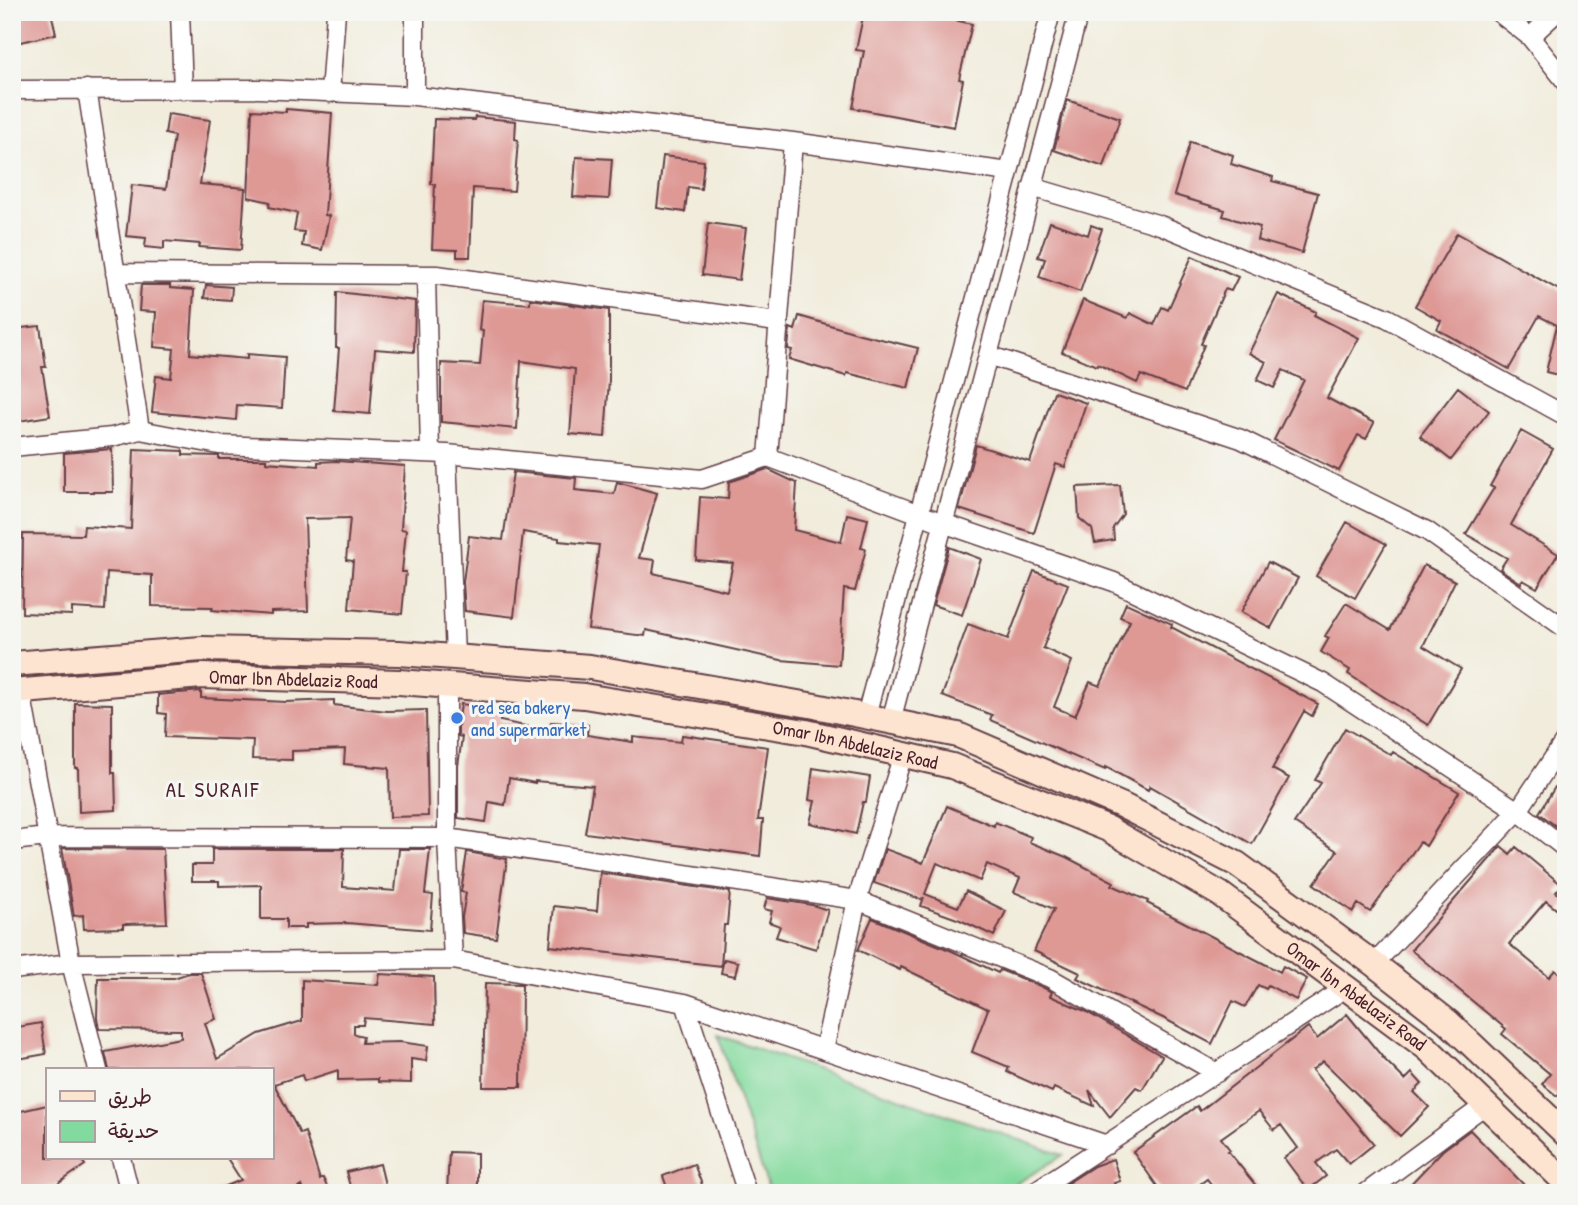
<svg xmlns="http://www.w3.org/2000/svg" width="1578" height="1205" font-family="'Patrick Hand','Playpen Sans Arabic',sans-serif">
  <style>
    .green { fill: #83da9e; stroke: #667c64; stroke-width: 2 }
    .building { fill: #de9995 }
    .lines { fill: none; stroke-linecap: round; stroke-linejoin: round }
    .minor-casing { stroke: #633e45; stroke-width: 21 }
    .secondary-casing { stroke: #633e45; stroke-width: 28 }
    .minor { stroke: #fff; stroke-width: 18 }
    .secondary { stroke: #fde4d1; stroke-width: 24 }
    .shop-dot { fill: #3f7fe0; stroke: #f6f6f2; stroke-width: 2.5 }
    .labels { text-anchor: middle; stroke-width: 6; stroke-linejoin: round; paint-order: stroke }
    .street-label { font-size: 19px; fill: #4a1f2b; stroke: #f6f6f2 }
    .shop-label { font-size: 19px; fill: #366cbe; stroke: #f6f6f2; text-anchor: start }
    .neighbourhood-label { font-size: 21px; letter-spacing: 2px; fill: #4a1f2b; stroke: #f6f6f2 }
  </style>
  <rect width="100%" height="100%" fill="#f6f6f2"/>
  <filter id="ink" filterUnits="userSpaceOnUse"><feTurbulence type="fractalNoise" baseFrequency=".0143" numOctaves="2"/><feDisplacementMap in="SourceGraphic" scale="14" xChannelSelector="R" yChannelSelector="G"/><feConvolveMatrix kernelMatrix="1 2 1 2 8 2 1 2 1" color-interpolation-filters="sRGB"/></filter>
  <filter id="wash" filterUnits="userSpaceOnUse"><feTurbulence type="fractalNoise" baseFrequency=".00686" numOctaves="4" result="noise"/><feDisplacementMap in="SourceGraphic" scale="28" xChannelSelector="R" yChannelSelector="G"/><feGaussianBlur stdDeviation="1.57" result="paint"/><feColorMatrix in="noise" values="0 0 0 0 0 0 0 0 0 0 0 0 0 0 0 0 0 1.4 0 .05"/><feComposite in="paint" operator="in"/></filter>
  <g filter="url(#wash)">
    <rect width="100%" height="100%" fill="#f1ecdb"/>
    <path class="green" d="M718,1035L1063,1155L1001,1193H770Z"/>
    <g id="blocks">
      <path class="building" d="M12,12H51L56,34L12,44Z
        M864,12H919L972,24L959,79L963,80L954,127L853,108L864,51L856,50Z
        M1067,100L1120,118L1104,167L1054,150Z
        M286,109L332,113L325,215L329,216L322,250L302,246L304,232L294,231L297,213L269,207L270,202L248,197L252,110L286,112Z
        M168,114L210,120L200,184L245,188L241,250L199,247L200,244L164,241V249L145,247L146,238L126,236L132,185L166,189L174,136L165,134Z
        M475,117L516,121L515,139L518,140L514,191L473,188L470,257H457V250L432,249L435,184H431L434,119L474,120Z
        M1190,142L1233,155L1231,164L1273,177L1272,181L1318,193L1302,253L1257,240L1260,227L1223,216L1225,210L1174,195Z
        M663,156L704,161L701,189L688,187L685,212L657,208Z
        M576,157L612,159L609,199L573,197Z
        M1050,222L1088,235L1091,225L1102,229L1080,292L1039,277L1045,259L1038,257Z
        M708,223L746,228L739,280L702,275Z
        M1457,233L1566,294V377L1546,372L1557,325L1539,316L1509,369L1437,329L1441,321L1415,306Z
        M1192,256L1238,277L1231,291L1225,289L1201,344L1204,345L1185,392L1141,375L1137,383L1098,364L1097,366L1062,352L1083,300L1127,318L1130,313L1154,325L1162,307L1168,310Z
        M141,285H170V288L194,290L190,354L247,359V354L285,357L282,408L237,405L236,420L152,412L156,376L171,378L174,349L154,347L156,312L139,311Z
        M206,285L232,287L231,300L204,298Z
        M337,292L415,301L414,352L375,349L370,414L334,411L339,348H336Z
        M1278,294L1316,312L1314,315L1359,338L1327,398L1374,423L1366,439L1358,435L1339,471L1274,440L1304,380L1283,370L1274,388L1257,380L1266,362L1249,353Z
        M530,299L609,310V380L605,437L570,434L575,369L521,361L517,429L441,422V363L480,365L483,331L479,330L482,300L530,304Z
        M799,316L860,334L918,348L908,388L847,373L846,376L789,359L792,350L788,349L790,328L795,330Z
        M40,326L46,367H42L50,416L12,422V329Z
        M1458,387L1489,411L1451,460L1420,436Z
        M1054,392L1086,403L1065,467L1056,464L1034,533L959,509L976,445L1030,462Z
        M1521,431L1553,449L1511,525L1558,554L1537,588L1523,580L1521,583L1500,569L1507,558L1466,534L1494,488L1490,486Z
        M112,449L113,492H64V453Z
        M134,449L183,451V455L219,456V459H266V462L318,466V462L337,461L405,466L401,529L406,530L402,572H406L402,614L349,609L353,561L346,560L350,518L305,519L308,611L271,612V615L212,610L213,607L152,606V575L107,572L105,610L72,608V615L22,613L23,534L83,535L84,526L131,529Z
        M767,469L797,483L794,530L841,542L847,514L868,519L861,548L866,549L855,591L844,589L839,665L781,660L646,630L645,636L588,629L599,545L559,541V538L523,532L514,617L465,611L463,582L469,536L503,540L513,472L576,478L575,490L614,494L617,482L657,493L639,558L655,560L653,573L727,591L733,563L696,560L700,497L728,499L729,482Z
        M1120,485L1123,514L1113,528L1114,540L1095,543L1092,529L1079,518L1077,487Z
        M1347,522L1386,544L1355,598L1316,576Z
        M949,547L981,559L962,615L933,605Z
        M1268,562L1298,578L1271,628L1241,612Z
        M1424,565L1455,581L1423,646L1461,669L1428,725L1348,674L1350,670L1321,652L1329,638L1325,636L1346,603L1390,630Z
        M1034,571L1068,584L1043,648L1072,661L1054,707L1075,716L1090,682L1100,686L1130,621L1120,617L1126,603L1172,624L1171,627L1318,704L1312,716L1304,711L1272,769L1289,778L1252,844L1150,786L1148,790L1106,767L1105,770L990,720L992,715L942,696L968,624L1008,639Z
        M201,691V698L286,702L334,700V705L387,711L426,710L428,816L390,817L389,768L344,764L345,749L292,751V760L252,759L253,740L165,737L166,714L158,713V695Z
        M75,703L112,704V773H115L116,810L79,812L78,768H75Z
        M461,704L501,710L500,721L550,731L551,722L588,725L587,735L633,742V737L681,742L682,735L768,747L758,820H763L760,856L585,833L593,786L535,781V783L509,778L505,805L489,802L486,822L458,818V766L462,737L458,736V725Z
        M1345,728L1391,755L1393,752L1459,792L1426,846L1420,842L1370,912L1358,904L1353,912L1314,884L1337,851L1294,823L1321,783L1315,780Z
        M813,768L870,777L866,802H863L856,834L810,823L815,801L809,800Z
        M1555,787L1566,793V834L1539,813Z
        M947,806L994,826L995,822L1031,837L1029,842L1066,857L1114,882L1112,885L1148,901L1147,903L1280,972L1283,966L1307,979L1296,1000L1268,985L1266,989L1258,985L1245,1007L1233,1001L1212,1044L1163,1018L1077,978L1080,973L1034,951L1054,909L1014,892L1020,878L987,864L980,881L937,863L925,894L958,907L966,891L1006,911L994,936L960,920L921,906L924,897L923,900L874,883L885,849L923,863Z
        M1501,846L1510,854L1516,847L1562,885L1556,892L1566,900V905L1560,912L1546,901L1509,944L1549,977L1555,970L1566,978V1086L1557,1096L1542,1084L1550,1074L1502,1034L1506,1029L1411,950Z
        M62,848L163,849L167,923L123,924V928L84,929L83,915L74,916Z
        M212,849H344L343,887L395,891L399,849H430L425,894L433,895L430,930L347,923L306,924V928H286V919H261V885L219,886V881H192V865H212Z
        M467,852L507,859L496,938L463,933L462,917L466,893L461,892Z
        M600,873L730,892L727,925H724L721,966L550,946L554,906L597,911Z
        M767,898L812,905L828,910L816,949L776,937L780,926L769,922L772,911L764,909Z
        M872,918L952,951L998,973L1000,970L1040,986L1052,992L1050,996L1085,1011L1162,1056L1142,1090L1136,1087L1110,1117L1089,1090L1094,1106L1054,1088L1052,1092L1007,1072L1009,1067L972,1052L988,1009L901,967L900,970L858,950Z
        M724,959L738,962L735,976L721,973Z
        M189,973H201L216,1019L205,1023L217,1059L259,1034L302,1021V980L378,985L380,974L434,977L435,1024L364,1018L363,1025H354V1034L363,1036L362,1043L400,1042L428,1046L426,1061L411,1059V1083L378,1082V1079L338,1080V1070L304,1081L302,1075L274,1084L300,1134L305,1132L320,1180L323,1178L330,1193H293L303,1188L302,1186L292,1193H209L241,1180L227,1158H271V1070H109L105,1052L181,1038V1030L99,1029L97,1018L98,978H174Z
        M485,983L522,984L521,1087H483Z
        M1347,1014L1384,1059L1405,1080L1412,1073L1422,1084L1414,1092L1429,1107L1400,1136L1323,1061L1312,1070L1374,1144L1349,1164L1336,1149L1316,1163L1326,1176L1308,1190L1284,1158L1298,1148L1281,1125L1274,1130L1259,1111L1221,1138L1230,1150L1228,1151L1262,1193H1218L1207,1179L1188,1193H1162L1133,1152L1197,1106L1200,1111L1308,1027L1317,1039Z
        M41,1023L46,1054L12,1060V1028Z
        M47,1105V1158H80L85,1165L52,1188L50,1186L41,1193H12V1113Z
        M1470,1130L1532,1193H1402L1443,1150Z
        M449,1152L477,1153V1193H447Z
        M1113,1159L1120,1181L1114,1183L1118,1193H1066L1063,1186L1094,1166Z
        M380,1164L387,1193H352L346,1172Z
        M694,1164L704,1190L695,1193H669L663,1176Z"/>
    </g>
  </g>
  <g filter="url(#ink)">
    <use href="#blocks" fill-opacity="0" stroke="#633e45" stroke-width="2"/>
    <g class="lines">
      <defs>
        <path id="minor" d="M180,12L183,90
          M1498,12L1530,37L1566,82
          M1530,37L1557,12
          M87,89L140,430
          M12,90L259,89L415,96L793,142L1009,172
          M330,93L336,12
          M415,96V12
          M1032,187L1160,225L1387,318L1566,416
          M115,273L437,275L777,322
          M426,275L430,453
          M988,355L1241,439L1427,531L1566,629
          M12,447L112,437L140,430L219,445L447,454L702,479L768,457L943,523L1114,582L1323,683L1518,811L1566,849
          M447,454L455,657
          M768,457L793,142
          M447,686V838L453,960
          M21,691L71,963L98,1070
          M866,716L1051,12
          M891,721L1079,12
          M12,841L47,837L447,838L857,900L1050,978L1217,1073
          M1374,964L1518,811L1566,739
          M12,970L71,963L453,960L685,1003L1107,1145
          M685,1003L747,1193
          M824,1050L857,900L903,755
          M121,1158L130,1193
          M1032,1193L1347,987
          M1366,1193L1485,1105"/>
        <g id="secondary">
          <path d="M12,664L202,649L399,653L590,667L815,706L958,735L1121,805L1237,864L1374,964L1448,1022L1566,1134"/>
          <path id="s1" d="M12,692L202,676L399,682L584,696L806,732L952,766L1108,829L1220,894L1427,1048L1566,1183"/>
        </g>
      </defs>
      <use href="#minor" class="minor-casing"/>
      <use href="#secondary" class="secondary-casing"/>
      <use href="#minor" class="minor"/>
      <use href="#secondary" class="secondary"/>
    </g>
  </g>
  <circle class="shop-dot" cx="457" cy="718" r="7"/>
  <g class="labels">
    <g class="street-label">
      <text dy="7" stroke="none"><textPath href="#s1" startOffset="282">Omar Ibn Abdelaziz Road</textPath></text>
      <text dy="7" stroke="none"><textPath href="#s1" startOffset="849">Omar Ibn Abdelaziz Road</textPath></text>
      <text dy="7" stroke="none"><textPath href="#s1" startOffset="1416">Omar Ibn Abdelaziz Road</textPath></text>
    </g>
    <g class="shop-label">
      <text x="471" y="714">red sea bakery<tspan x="471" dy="22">and supermarket</tspan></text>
    </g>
    <g class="neighbourhood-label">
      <text x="213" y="797">AL SURAIF</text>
    </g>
  </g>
  <rect width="1578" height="1205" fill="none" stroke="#f6f6f2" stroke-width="42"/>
  <rect x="46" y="1068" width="228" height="91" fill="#f6f6f2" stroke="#b1a0a2" stroke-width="2"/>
  <rect x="60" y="1091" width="35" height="10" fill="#fde4d1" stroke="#b1a0a2" stroke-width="2"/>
  <text x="108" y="1104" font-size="21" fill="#4a1f2b">طريق</text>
  <rect x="60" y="1121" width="35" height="21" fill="#83da9e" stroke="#b1a0a2" stroke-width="2"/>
  <text x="108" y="1138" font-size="21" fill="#4a1f2b">حديقة</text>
</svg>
